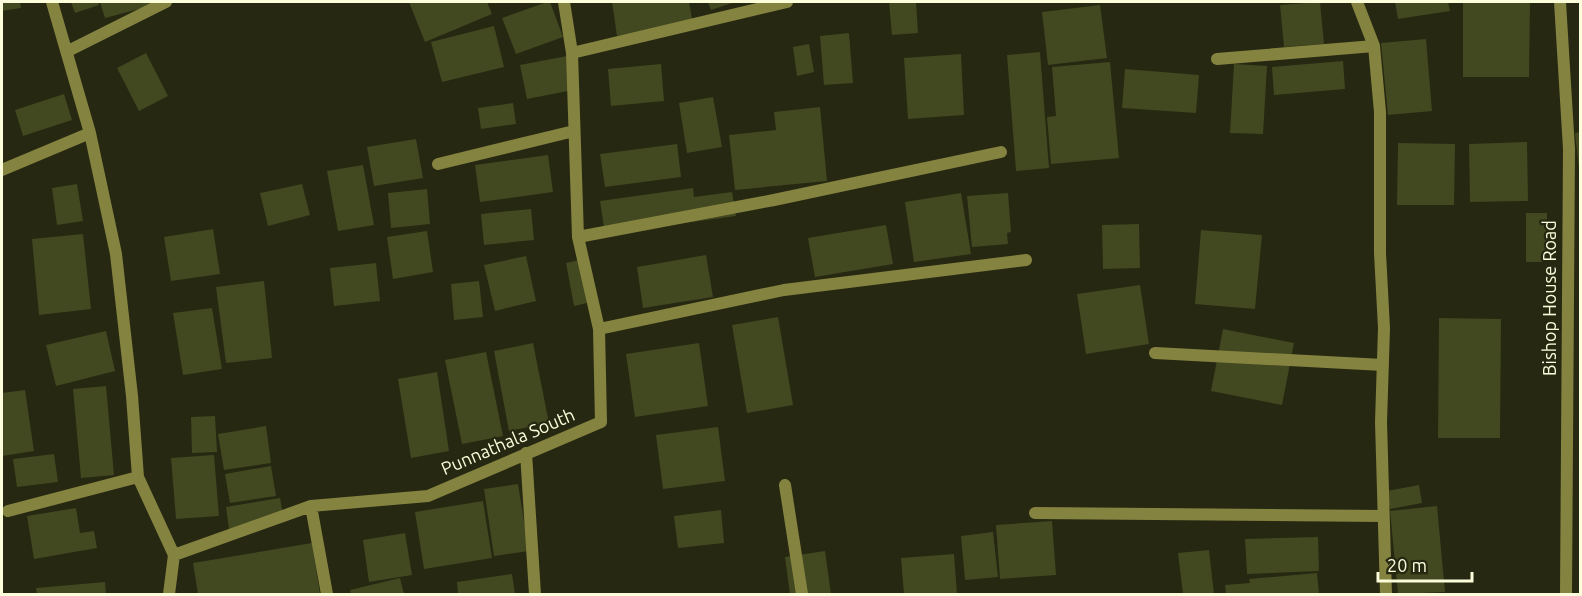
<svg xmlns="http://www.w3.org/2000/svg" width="1582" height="596" font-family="Ubuntu,sans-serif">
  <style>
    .building { fill: #42481f }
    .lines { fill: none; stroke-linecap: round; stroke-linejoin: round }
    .minor { stroke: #858340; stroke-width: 12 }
    .labels { text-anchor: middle; stroke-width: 4.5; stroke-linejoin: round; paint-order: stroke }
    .street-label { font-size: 18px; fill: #fbfddb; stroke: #262812 }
  </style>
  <rect width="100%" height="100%" fill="#262812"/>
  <path class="building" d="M2,2H20L21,8L2,11Z
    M71,2H98L99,5L75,13Z
    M100,2H157L158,4L105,18Z
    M409,2H487L492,14L425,42Z
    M547,2H550L563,37L516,54L502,18Z
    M612,2H689L693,24L617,36Z
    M708,2H735L711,10Z
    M889,2H916L918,33L892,35Z
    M1320,2L1324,44L1284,47L1280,5Z
    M1395,2H1448L1450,11L1398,19Z
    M1463,2H1530L1529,77H1463Z
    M1100,5L1107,58L1048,65L1042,12Z
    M494,26L504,67L442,82L431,42Z
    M849,33L853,83L824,85L820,36Z
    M1426,39L1432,111L1388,115L1381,43Z
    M809,44L814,72L797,76L793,47Z
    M1040,52L1049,168L1016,171L1007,55Z
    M146,53L168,96L139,111L117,68Z
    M961,54L964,115L908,119L904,58Z
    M567,56L573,90L527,99L520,65Z
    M1343,61L1345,89L1274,95L1272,67Z
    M1110,62L1119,158L1051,164L1047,117L1056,116L1052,67Z
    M661,64L664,101L611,106L608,69Z
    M1234,64L1267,66L1263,134L1230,133Z
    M1125,69L1199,75L1196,113L1122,108Z
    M64,94L72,120L23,136L15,110Z
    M713,97L722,147L687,153L679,103Z
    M513,103L516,124L481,129L478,108Z
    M820,107L827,181L735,190L729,135L776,130L774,112Z
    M1580,132V168H1579L1575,133Z
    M416,139L423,178L374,186L367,147Z
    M1527,142L1528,201L1470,202L1469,144Z
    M1398,143L1455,144L1454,205H1397Z
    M677,144L681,177L605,187L600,154Z
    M548,155L553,192L480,202L475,165Z
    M363,165L374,225L338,231L327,171Z
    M77,184L83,221L57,225L52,188Z
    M302,184L310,215L268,226L260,193Z
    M693,188L694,197L732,192L736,216L605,234L600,201Z
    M427,189L430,224L391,228L388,193Z
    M961,193L971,254L914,262L905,202Z
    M1008,193L1011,232L1007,233L1008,244L972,247L967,196Z
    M531,209L534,240L484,245L481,214Z
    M1526,213H1547V262H1526Z
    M1139,224L1140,268L1103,269L1102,225Z
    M886,225L893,264L815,277L808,238Z
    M213,229L220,274L171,281L164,237Z
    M1201,230L1262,235L1255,309L1195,304Z
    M427,231L433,272L393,279L387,237Z
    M83,234L91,309L39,315L32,239Z
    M706,255L713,297L643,308L637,267Z
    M526,256L536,301L495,311L484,265Z
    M579,260L587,303L574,306L566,263Z
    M376,263L380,301L334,306L330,268Z
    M264,281L272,358L226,363L216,287Z
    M479,281L483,317L454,320L451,284Z
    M1140,285L1149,344L1086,354L1077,294Z
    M212,308L222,369L183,375L173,313Z
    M778,317L793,405L747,413L732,325Z
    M1439,318L1501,319L1500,438H1438Z
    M1223,329L1294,343L1282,405L1211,391Z
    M106,331L115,371L56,386L46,345Z
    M533,343L549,423L509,431L494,351Z
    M699,343L708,406L635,417L626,354Z
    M486,352L503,436L462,444L445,360Z
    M437,372L449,451L411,458L398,379Z
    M106,386L114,475L81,478L73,389Z
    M25,390L34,451L2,456V393Z
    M215,416L217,452L192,453L191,417Z
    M266,426L271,463L224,470L218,434Z
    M718,427L725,481L663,489L656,435Z
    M54,454L58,482L17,487L13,459Z
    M214,455L219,516L176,519L171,458Z
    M271,466L276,496L230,503L225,474Z
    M518,484L529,551L494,556L484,489Z
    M1419,485L1422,503L1390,509L1387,491Z
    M280,498L284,520L229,529L226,507Z
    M483,501L492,558L424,569L415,512Z
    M1437,506L1445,592L1398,594L1390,511Z
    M76,508L80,533L94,531L97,548L34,559L27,516Z
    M721,510L724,543L678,548L674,516Z
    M1052,521L1056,575L1000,579L996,525Z
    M993,532L998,577L965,580L961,536Z
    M405,533L412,575L369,582L363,540Z
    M1318,537L1319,571L1247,574L1245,539Z
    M312,543L320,594H198L193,563Z
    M1209,550L1214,594H1183L1178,553Z
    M825,551L831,594H790L785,557Z
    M954,554L957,594H904L901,558Z
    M1317,573L1319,594H1226L1225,585L1250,583L1249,579Z
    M512,574L515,594H458L457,582Z
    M400,578L404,594H351L350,590Z
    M105,582L106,594H37L36,588Z"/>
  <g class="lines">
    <path class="minor" d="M52,2L90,133L116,254L132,396L138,477L174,555
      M564,2L572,53
      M1357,2L1374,46L1380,112V253L1384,328L1381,422L1386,594
      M1560,2L1569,149L1566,594
      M68,51L166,2
      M1217,59L1374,46
      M438,164L574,131
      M2,170L90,133
      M578,237L774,200L1001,152
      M599,329L784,290L1026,260
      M1155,353L1383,365
      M526,453L535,594
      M785,485L802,594
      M311,506L327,594
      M8,511L138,477
      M1035,513L1383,516
      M169,594L174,555L311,506L428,496L601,422L599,329L578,237L572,53L787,2"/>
  </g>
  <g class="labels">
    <g class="street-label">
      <text transform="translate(1550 298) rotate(-90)" y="6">Bishop House Road</text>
      <text transform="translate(508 442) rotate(-23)" y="6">Punnathala South</text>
    </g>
  </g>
  <rect width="1582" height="596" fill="none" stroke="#fbfddb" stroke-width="6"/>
  <path d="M1378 572v9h94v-9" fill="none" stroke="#fbfddb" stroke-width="3"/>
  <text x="1387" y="572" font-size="18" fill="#fbfddb" stroke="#262812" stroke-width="4.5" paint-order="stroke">20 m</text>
</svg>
